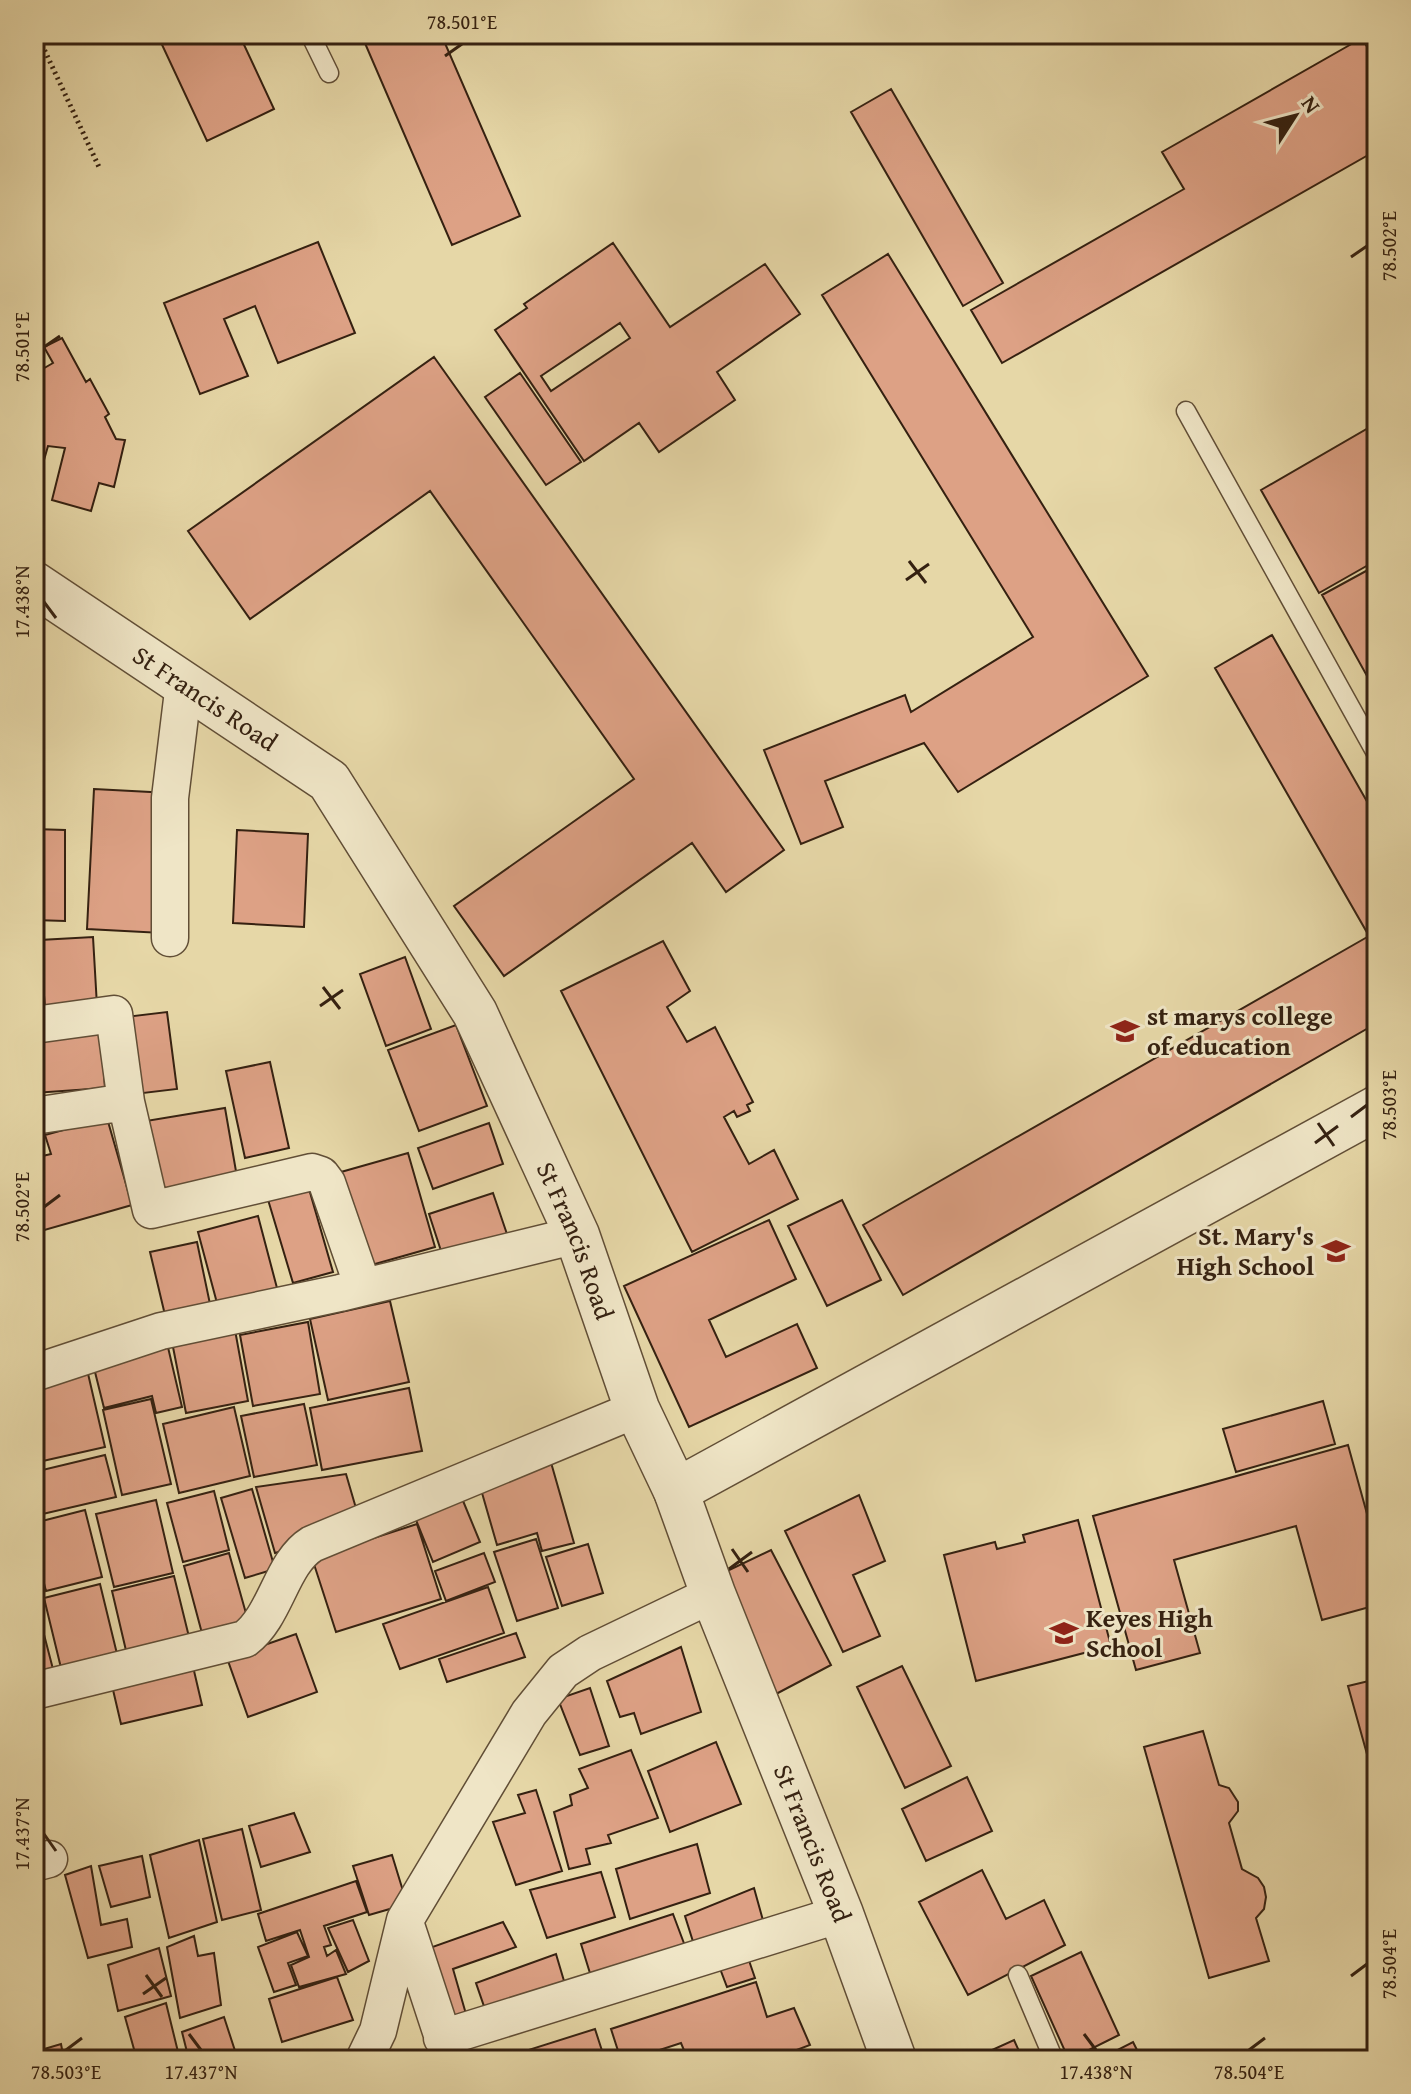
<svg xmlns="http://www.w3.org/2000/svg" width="1411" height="2094" font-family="'Gentium Book Plus',serif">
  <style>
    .building { fill: #dda185; stroke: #352111; stroke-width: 2; fill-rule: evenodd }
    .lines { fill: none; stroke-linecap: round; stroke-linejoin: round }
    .service-casing { stroke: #614e36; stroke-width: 21 }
    .minor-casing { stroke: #614e36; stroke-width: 39 }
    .tertiary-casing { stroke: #614e36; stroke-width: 47 }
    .path { stroke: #352111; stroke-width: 5; stroke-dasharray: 2 4; stroke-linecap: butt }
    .service { stroke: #efe5c6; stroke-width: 18 }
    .minor { stroke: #efe5c6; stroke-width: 36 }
    .tertiary { stroke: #efe5c6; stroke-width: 44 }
    .ticks { fill: none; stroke: #352111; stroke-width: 3 }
    .labels { text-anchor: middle; stroke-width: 6; stroke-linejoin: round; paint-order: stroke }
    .street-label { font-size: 26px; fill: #352111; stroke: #efe5c6 }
    .poi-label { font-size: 26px; font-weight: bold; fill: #352111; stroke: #efe5c6; text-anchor: start }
    .neatline { fill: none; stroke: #352111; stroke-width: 3 }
    .ticks-label { font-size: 20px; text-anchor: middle; fill: #352111 }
  </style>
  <rect width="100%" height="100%" fill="#e6d7a7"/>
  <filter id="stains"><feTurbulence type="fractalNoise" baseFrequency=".0025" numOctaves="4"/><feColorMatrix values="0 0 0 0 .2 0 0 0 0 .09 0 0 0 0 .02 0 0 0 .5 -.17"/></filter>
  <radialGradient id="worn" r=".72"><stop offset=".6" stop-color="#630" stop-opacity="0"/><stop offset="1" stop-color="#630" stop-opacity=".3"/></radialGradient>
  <path class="building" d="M157,34H239L274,109L207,141Z
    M361,34H441L520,216L452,245Z
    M1362,38L1377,64V150L1002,363L971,310L1184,189L1162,152Z
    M891,89L1003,283L963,306L851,112Z
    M318,242L355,333L278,363L255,306L224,319L248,376L200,394L164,303Z
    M613,243L670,327L765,264L800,314L717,372L735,400L659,452L639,423L584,461L495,330L527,308L524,304ZM620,323L630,338L551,391L541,376Z
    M888,254L1148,676L958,792L924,743L825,781L843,827L801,844L764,750L905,695L911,712L1033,637L822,295Z
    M62,338L86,382L90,379L109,414L105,417L116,439L125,440L114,487L99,483L91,511L52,500L65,448L48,446L34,495V374L53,363L44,347Z
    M434,357L784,850L726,892L692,843L504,976L454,906L634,779L430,491L250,619L188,531Z
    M520,373L581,462L546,485L485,397Z
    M1377,423V560L1319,593L1261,490Z
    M1377,565V694L1322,595Z
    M1272,635L1377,819V1023L903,1295L863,1225L1369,936L1215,668Z
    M94,789L169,793L162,933L87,929Z
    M34,829L65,830V921L34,920Z
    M237,830L308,834L304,927L233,923Z
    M93,937L97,1006L45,1009L40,940Z
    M663,941L690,991L667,1007L687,1042L715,1027L753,1102L747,1105L750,1111L737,1117L734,1111L724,1117L749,1164L774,1150L798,1199L692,1252L561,991Z
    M405,957L431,1029L386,1046L360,974Z
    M167,1012L177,1089L135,1094L125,1017Z
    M456,1025L487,1106L419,1131L388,1050Z
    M101,1030L105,1088L34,1093V1035Z
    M270,1062L289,1148L245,1158L226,1071Z
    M225,1108L237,1177L158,1191L146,1121Z
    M107,1118L132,1205L34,1233V1158L51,1154L45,1135Z
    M489,1123L503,1164L433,1189L418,1148Z
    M408,1153L435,1247L368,1266L341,1172Z
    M307,1182L333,1272L293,1283L266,1193Z
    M493,1193L508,1237L443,1257L429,1214Z
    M842,1200L881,1280L827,1306L788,1226Z
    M258,1216L277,1288L217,1303L198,1232Z
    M769,1220L796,1279L709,1320L726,1357L797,1324L817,1368L689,1427L624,1286Z
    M197,1242L210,1304L165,1315L150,1252Z
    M390,1301L409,1382L328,1400L310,1319Z
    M308,1322L320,1394L253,1406L240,1335Z
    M235,1330L248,1401L186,1413L172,1342Z
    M167,1343L182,1407L156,1413L152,1396L104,1408L92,1360Z
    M86,1365L105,1447L34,1463V1378Z
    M409,1388L422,1451L322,1470L310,1408Z
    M151,1399L171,1484L122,1495L103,1410Z
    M1323,1401L1335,1444L1236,1472L1223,1429Z
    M304,1404L317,1465L254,1477L241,1416Z
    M234,1407L250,1476L179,1493L163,1424Z
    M1348,1445L1377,1550V1605L1322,1620L1296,1526L1174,1560L1200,1653L1136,1670L1093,1516Z
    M105,1455L116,1497L34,1516V1472Z
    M550,1459L574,1543L542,1551L537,1533L497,1545L478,1479Z
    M346,1474L358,1515L318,1541L275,1553L256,1487Z
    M252,1489L275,1569L245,1578L221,1498Z
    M214,1491L229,1550L183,1562L167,1503Z
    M859,1495L885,1561L853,1575L880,1636L843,1652L785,1531Z
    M461,1496L480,1542L433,1562L414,1515Z
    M156,1500L173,1573L114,1587L96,1514Z
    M85,1510L102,1577L46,1591L34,1545V1523Z
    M1078,1520L1111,1646L976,1681L944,1555L995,1542L997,1549L1025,1542L1023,1535Z
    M417,1524L441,1599L336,1632L312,1558Z
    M536,1539L558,1608L517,1621L494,1552Z
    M588,1544L603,1593L562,1606L546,1557Z
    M771,1550L831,1665L776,1694L727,1571Z
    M229,1553L249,1624L203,1637L184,1566Z
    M484,1553L495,1582L446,1601L435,1571Z
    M174,1576L191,1645L128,1659L112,1591Z
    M100,1584L118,1658L62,1672L44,1598Z
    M488,1587L504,1633L400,1669L383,1624Z
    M34,1596L54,1673L34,1678Z
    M516,1633L525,1657L447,1682L439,1659Z
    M296,1634L317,1692L248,1717L227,1658Z
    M681,1647L701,1712L641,1734L634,1713L620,1717L607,1681Z
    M191,1658L202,1705L121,1724L110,1677Z
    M902,1666L951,1766L905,1788L857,1687Z
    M1377,1679V1790L1348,1686Z
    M590,1688L609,1746L580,1755L558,1699Z
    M1203,1731L1219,1785L1229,1788L1238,1802V1811L1229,1823L1242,1869L1258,1878L1264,1887L1266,1897L1264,1909L1256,1918L1269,1961L1209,1978L1144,1747Z
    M716,1742L741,1804L670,1832L648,1771Z
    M631,1750L658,1818L608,1835L611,1843L586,1849L590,1864L569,1869L554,1812L572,1805L570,1795L588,1788L579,1769Z
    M967,1777L992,1831L926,1861L902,1809Z
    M536,1790L562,1871L516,1885L493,1822L525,1813L518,1795Z
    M294,1813L310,1852L261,1867L249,1826Z
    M242,1829L261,1910L222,1920L203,1839Z
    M199,1840L217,1922L169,1938L150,1855Z
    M697,1844L710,1893L630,1919L616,1869Z
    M392,1855L407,1904L369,1915L353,1866Z
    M142,1856L150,1897L111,1907L99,1866Z
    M91,1866L101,1925L127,1919L132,1947L88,1958L65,1875Z
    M982,1870L1006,1919L1044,1900L1065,1945L968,1995L919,1902Z
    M601,1872L615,1917L547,1938L530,1890Z
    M356,1881L367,1912L324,1926L331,1945L324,1947L327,1956L336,1950L346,1974L299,1987L291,1965L309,1957L300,1930L266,1941L258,1914Z
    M754,1888L764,1924L695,1948L685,1916Z
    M673,1914L688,1954L593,1983L581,1944Z
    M353,1920L369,1961L348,1972L328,1928Z
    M503,1922L516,1947L453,1969L468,2021L444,2026L421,1951Z
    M297,1932L308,1956L288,1963L296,1985L274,1992L258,1947Z
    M194,1936L198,1956L214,1953L221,2005L180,2018L167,1947Z
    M159,1948L171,1996L118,2011L108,1965Z
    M745,1949L755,1978L727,1987L716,1958Z
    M1081,1952L1119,2035L1069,2060L1031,1976Z
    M556,1954L567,1991L487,2015L476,1983Z
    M337,1977L353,2020L282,2042L269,1999Z
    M756,1982L767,2017L794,2008L810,2045L770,2060H688L681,2043L629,2060H621L611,2029Z
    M166,2003L180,2060H137L125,2017Z
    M224,2017L238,2060H189L182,2032Z
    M595,2029L605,2060H497Z
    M1014,2040L1023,2060H970Z
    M1133,2042L1142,2060H1098Z
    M61,2044L64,2060H35L34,2052Z
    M102,2051L106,2060H70Z
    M287,2051L291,2060H263Z"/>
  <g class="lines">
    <defs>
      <path id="service" d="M310,34L329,73
        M1186,411L1377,755
        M1018,1975L1054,2060"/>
      <path id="minor" d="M170,938V798L184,683
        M34,1025L114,1014L126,1102L151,1210L312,1172L321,1175L327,1183L363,1287
        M34,1116L126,1102
        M34,1373L161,1331L340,1293L577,1235
        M34,1691L245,1639C276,1616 281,1563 312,1544L637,1409
        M34,1863L49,1859
        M405,1922L450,2059
        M442,2038L841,1914
        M364,2060L378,2031L405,1920L529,1713L563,1671L590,1653L713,1594"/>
      <g id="tertiary">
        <path id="s1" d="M34,584L329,781L475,1013L577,1235L637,1409L676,1491L713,1594L841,1914L894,2060"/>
        <path d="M676,1491L1377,1108"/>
      </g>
    </defs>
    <use href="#service" class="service-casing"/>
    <use href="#minor" class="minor-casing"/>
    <use href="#tertiary" class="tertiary-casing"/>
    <path class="path" d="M37,34L99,167"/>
    <use href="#service" class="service"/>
    <use href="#minor" class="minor"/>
    <use href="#tertiary" class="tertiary"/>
  </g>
  <path class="ticks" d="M445,56L462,44M1351,257L1367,246M44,347L60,336M909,561L926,583M906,580L929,564M44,602L56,618M323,987L340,1009M320,1006L343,990M1351,1117L1367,1105M1318,1123L1334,1146M1315,1143L1338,1126M44,1207L60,1195M732,1549L748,1572M729,1569L752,1552M44,1834L56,1851M146,1975L162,1997M1351,1976L1367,1964M143,1994L166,1978M189,2034L201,2050M1084,2034L1096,2050M66,2050L82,2038M1249,2050L1265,2038"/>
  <defs>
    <symbol id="university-bare" viewBox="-9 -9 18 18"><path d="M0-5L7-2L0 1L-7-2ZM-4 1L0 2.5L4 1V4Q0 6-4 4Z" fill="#8f2418" stroke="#efe5c6" stroke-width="2.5" paint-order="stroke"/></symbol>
    <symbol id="school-bare" viewBox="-9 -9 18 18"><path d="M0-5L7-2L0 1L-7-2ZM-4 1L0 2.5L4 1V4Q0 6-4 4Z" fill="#8f2418" stroke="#efe5c6" stroke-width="2.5" paint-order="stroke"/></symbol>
  </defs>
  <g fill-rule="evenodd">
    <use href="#university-bare" x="1105" y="1011" width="40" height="40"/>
    <use href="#school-bare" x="1316" y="1231" width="40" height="40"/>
    <use href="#school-bare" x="1044" y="1613" width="40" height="40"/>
  </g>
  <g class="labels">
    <g class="street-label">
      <text dy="9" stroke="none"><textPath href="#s1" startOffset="206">St Francis Road</textPath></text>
      <text dy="9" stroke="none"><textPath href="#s1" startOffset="878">St Francis Road</textPath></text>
      <text dy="9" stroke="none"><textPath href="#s1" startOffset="1526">St Francis Road</textPath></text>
    </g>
    <g class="poi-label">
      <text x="1147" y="1025">st marys college<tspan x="1147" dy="30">of education</tspan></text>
      <text x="1314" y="1245" text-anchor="end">St. Mary's<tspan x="1314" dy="30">High School</tspan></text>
      <text x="1086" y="1627">Keyes High<tspan x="1086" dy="30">School</tspan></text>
    </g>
  </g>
  <rect width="1411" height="2094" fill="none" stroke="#e6d7a7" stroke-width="88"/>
  <g transform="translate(1295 116) rotate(54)" stroke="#efe5c6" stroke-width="6" paint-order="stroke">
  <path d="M0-6L14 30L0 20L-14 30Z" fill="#352111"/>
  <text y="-12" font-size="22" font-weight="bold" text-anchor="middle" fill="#352111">N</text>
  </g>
  <rect x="44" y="44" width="1323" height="2006" class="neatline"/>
  <g class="ticks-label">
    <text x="462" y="29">78.501°E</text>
    <text transform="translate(1389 246) rotate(-90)" y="7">78.502°E</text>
    <text transform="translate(22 347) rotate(-90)" y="7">78.501°E</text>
    <text transform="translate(22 602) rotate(-90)" y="7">17.438°N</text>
    <text transform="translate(1389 1105) rotate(-90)" y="7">78.503°E</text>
    <text transform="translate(22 1207) rotate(-90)" y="7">78.502°E</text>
    <text transform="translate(22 1834) rotate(-90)" y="7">17.437°N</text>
    <text transform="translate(1389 1964) rotate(-90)" y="7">78.504°E</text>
    <text x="66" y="2079">78.503°E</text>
    <text x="201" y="2079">17.437°N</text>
    <text x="1096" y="2079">17.438°N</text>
    <text x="1249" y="2079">78.504°E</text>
  </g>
  <rect width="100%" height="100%" filter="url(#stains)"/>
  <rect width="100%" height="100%" fill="url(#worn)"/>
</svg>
